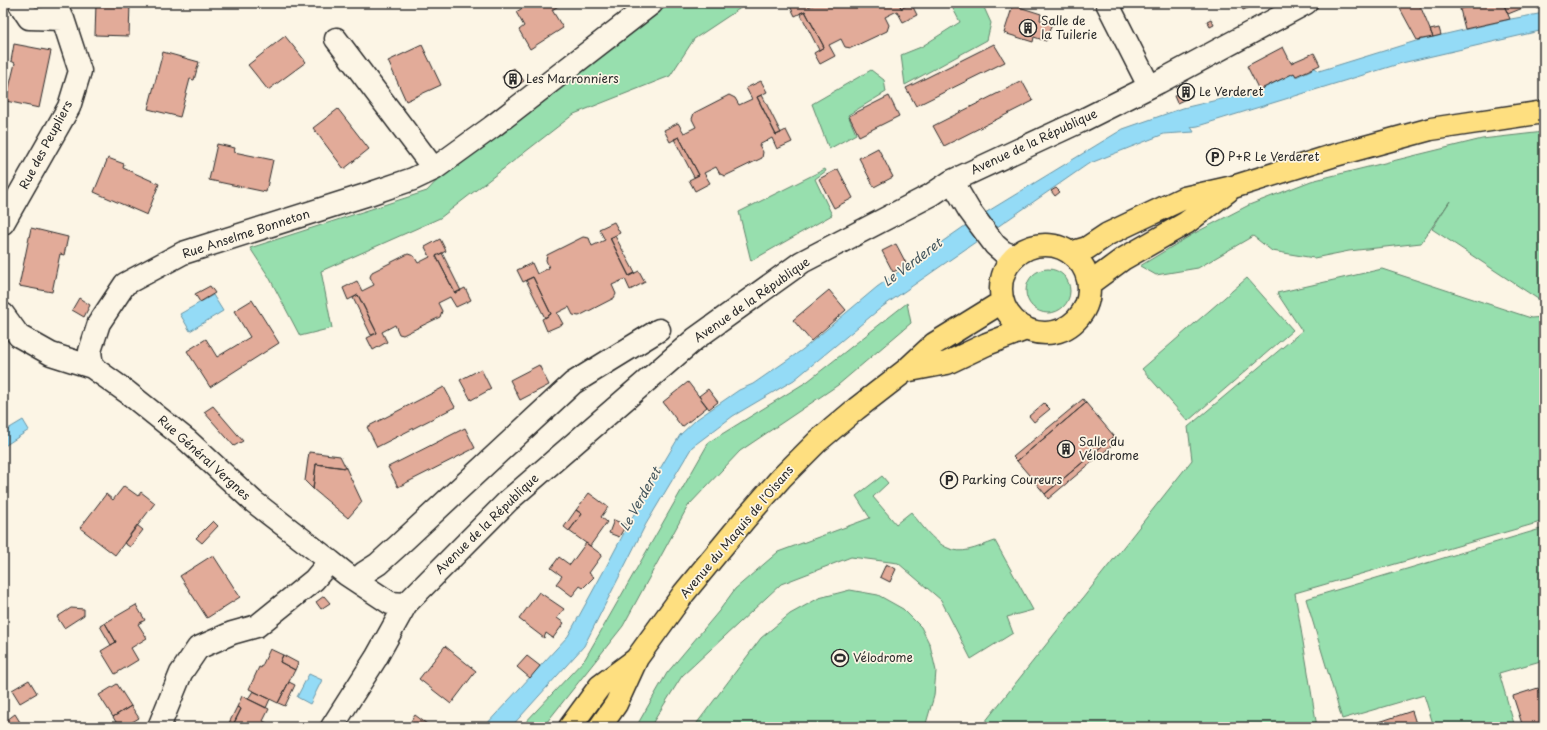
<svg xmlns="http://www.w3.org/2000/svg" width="1547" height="730" font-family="'Playpen Sans',sans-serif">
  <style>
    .green { fill: #97dfae; stroke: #61856c }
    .water { fill: #94dbf6; stroke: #6a95a5 }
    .building { fill: #e2ab99; stroke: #2b2b2b }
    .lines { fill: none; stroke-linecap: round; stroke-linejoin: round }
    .minor-casing { stroke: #2b2b2b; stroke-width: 25 }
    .major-casing { stroke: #2b2b2b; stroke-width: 25 }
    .minor { stroke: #fcf5e5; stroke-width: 22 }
    .major { stroke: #fedf80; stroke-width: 22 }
    .labels { text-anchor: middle; stroke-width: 3.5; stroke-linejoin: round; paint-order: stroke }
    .poi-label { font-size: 12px; fill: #2b2b2b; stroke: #fcf5e5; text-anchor: start }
    .street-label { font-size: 12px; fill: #2b2b2b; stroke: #fcf5e5 }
    .water-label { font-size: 13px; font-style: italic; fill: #45575e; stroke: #fcf5e5 }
  </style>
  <rect width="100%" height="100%" fill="#fcf5e5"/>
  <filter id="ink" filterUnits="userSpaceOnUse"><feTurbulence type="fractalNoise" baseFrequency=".025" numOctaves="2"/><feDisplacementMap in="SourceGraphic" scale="8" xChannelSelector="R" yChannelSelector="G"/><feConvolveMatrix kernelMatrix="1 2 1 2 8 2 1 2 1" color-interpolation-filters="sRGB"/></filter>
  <g filter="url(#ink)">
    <path class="green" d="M670,3H748L694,39L670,76L574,114L440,218L321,271L332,328L300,336L269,277L250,248L427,191L455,161Z
      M950,3H982L991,23L987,40L905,85L901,55L921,47L960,22Z
      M871,70L884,80L886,92L848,115L856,134L829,149L812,104Z
      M1544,132V303L1432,229L1450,201L1421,243L1349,251L1314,258L1272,251L1253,236L1198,268L1156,275L1140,266L1193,234L1249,205L1311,181L1482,139Z
      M825,169L826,171L815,179L832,215L751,261L739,212Z
      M1382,269L1531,318L1544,317V521L1295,593L1317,727H981L1192,460L1188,427L1302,331L1277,293Z
      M1026 291a22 22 0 1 1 44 0a22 22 0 1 1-44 0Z
      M1247,278L1293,330L1188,421L1142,369Z
      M907,303L911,323L838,385L740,451L688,506L623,626L543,727H521L585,659L709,442L808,381Z
      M882,476L888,483L873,497L896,524L911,512C925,529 942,556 968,550C977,548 986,544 995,541L1033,610L1007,617L1013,633L971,659L941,600L898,563L851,557L781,584L682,676L650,727H636L667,673L719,611L735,589L778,552L870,518L856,496Z
      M1544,528V660L1499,673L1515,727H1434L1424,695L1342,719L1306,599Z
      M850,590L878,595L903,609L921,627L930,645L936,671L934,696L925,727H694L761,638L790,614L819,598Z"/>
    <path class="water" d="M1544,13V30L1402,63L1198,126L1191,127L1194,132L1164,134L1088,164L882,307L794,380L733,416L692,447L646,524L584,646L511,727H484L568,636L606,567L642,499L680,435L697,419L739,390L753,384L802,350L877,287L972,221L1123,129L1183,108L1260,90L1294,73L1296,77L1315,68L1319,71L1416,41L1511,19Z
      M213,295L223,311L190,331L180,314Z
      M23,420L29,430L3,447V432Z
      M309,674L322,680L310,704L297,697Z"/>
    <path class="building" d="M96,3H130L129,36L95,35Z
      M531,3H563L552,10L563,28L530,49L519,30L524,26L516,12Z
      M807,3L809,7L817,3H899L901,8L911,3L917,15L903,22L897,11L885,17L889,25L887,31L851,48L845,47L841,39L829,45L835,56L820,64L814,53L824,47L805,11L795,16L789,4Z
      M899,3H904L906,6L901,8Z
      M1240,3H1260L1243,10Z
      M1397,3H1419L1433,37L1417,40Z
      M1480,3H1503L1510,19L1465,29L1460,9Z
      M1503,3H1544V6L1538,9L1535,3L1508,14Z
      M1013,5L1041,14L1040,20L1052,23L1046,41L1034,37L1033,42L1004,33Z
      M805,11L824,47L819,50L800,13Z
      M1211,19L1214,25L1210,27L1207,21Z
      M1439,28L1441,35L1433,37L1430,30Z
      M285,36L306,62L268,90L248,65Z
      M14,44L51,51L39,108L6,101L15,63L11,61Z
      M994,44L1005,62L916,106L906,88Z
      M422,45L441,85L406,101L388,61Z
      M1283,47L1291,63L1314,53L1320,65L1296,76L1294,73L1259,90L1247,66Z
      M163,52L199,62L194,80L190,79L180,117L148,109Z
      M514,68L524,81L512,89L502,77Z
      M761,81L767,92L757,97L776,135L786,130L792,142L777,149L772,138L759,145L763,152L762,158L725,176L720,174L716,167L704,173L710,183L695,191L689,180L699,175L679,137L670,142L664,130L678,123L684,133L696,127L692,119L694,113L729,95L735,98L739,105L752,99L746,88Z
      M1022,81L1033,101L944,146L933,126Z
      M1189,89L1192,96L1177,103L1174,96Z
      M762,95L781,133L776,135L757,97Z
      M889,96L899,116L859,136L849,116Z
      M338,109L369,149L344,169L313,128Z
      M679,137L699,175L694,177L674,139Z
      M217,144L235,148L234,152L273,160L266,192L209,180Z
      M878,148L893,177L874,187L859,158Z
      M108,158L124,164L123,168L159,184L147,215L94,192Z
      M838,169L853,198L834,208L819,179Z
      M1056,188L1060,192L1055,196L1051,191Z
      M614,222L620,233L610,238L629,276L639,271L645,282L630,290L625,279L612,285L616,294L614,298L579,316L573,315L569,307L557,313L563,324L547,331L542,319L551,314L533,277L523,282L517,270L532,263L537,274L549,268L546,260L547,255L583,237L589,238L592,246L605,240L599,229Z
      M31,228L68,237L64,255L60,254L52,292L19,286Z
      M615,236L635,273L629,276L610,238Z
      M440,239L446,251L436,256L455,293L465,288L471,300L456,307L450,297L438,303L442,311L440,317L403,335L399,334L395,325L382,332L387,342L373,350L367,338L377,333L358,295L348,300L343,288L357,281L362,291L374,285L370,277L372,272L408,254L414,256L418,263L430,257L425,247Z
      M896,244L907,265L893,272L882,251Z
      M442,253L461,291L455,293L436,256Z
      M533,277L551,314L545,318L526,280Z
      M210,286L215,293L200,302L195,294Z
      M829,290L846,310L811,341L793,320Z
      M358,295L377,333L371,335L353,298Z
      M79,298L90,305L84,317L72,310Z
      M252,300L279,343L210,387L187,351L206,339L217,357L250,337L234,311Z
      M539,365L549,385L520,400L510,380Z
      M481,369L491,389L471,400L460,380Z
      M688,382L707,407L682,427L663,402Z
      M444,387L455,407L377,447L367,427Z
      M708,389L718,402L709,409L699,396Z
      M1083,399L1086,403L1017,461L1013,457Z
      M1044,403L1050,409L1034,422L1029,416Z
      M1086,403L1114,436L1045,494L1017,461Z
      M213,406L243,441L234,446L204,412Z
      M465,428L475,448L398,487L388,467Z
      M1114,436L1117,441L1048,499L1045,494Z
      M309,452L340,456L346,468L316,464L313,489L305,481Z
      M316,464L346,468L362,502L348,518L313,489Z
      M124,486L138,496L141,492L155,503L115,555L80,528L106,494L113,500Z
      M3,490L7,497L3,499Z
      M589,493L608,507L601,517L607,522L590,546L569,531L582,514L576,510Z
      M576,510L582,514L569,531L564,527Z
      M614,520L626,525L619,537L609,533Z
      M213,521L218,526L202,543L196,538Z
      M137,525L143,530L130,547L124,543Z
      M586,543L602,555L589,573L594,577L583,588L580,586L572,596L556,584L562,576L551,568L559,557L570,565Z
      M213,555L240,597L207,618L180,576Z
      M886,564L896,569L890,582L880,577Z
      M539,592L564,609L557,618L564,623L553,638L546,633L544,638L519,619Z
      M324,596L330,603L321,609L316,602Z
      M136,605L145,620L138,624L147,638L131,648L138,660L115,674L101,651L116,642L105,623Z
      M71,608L84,609V615L64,628L57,617Z
      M105,623L116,642L111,645L100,626Z
      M445,646L476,671L451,704L419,679Z
      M270,649L283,655L280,662L295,670L278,703L249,689L259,667L261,668Z
      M283,655L298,663L295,670L280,662Z
      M527,656L540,666L530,678L517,667Z
      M29,680L37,693L20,703L12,690Z
      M289,682L295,685L285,706L278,703Z
      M117,684L131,706L113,717L99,695Z
      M1538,688L1543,700H1544V727H1523L1513,696Z
      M253,691L270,699L266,708L248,699Z
      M242,696L269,709L263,721L267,723L264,727H232L241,709L237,707Z
      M131,706L139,718L124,727H119L113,717Z
      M237,707L241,709L232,727H227Z
      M1412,711L1417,727H1377L1376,723Z
      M15,714L23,727H3V723Z
      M415,715L431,727H407Z
      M86,723L88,727H79Z"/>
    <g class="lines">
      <defs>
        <path id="minor" d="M19,3L29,18L63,19
          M1107,3L1149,86
          M336,39L434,169
          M952,181L969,210L995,245L1003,252L1015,257
          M3,223L69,107L80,71L63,19L53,3
          M3,314L19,336L51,354L92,367L127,392L188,441L254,502L330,561L346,574L390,603L406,604
          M92,367L90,351L99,323L125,284L183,253L369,194L413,179L434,169L492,127L652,3
          M357,581L364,573L378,564L400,544L573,383L659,330
          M159,727L181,673L198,648L232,633L257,626L314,580L330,561
          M332,727L376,658L406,604L509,500L695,339L802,262L931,195L952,181L1081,121L1159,82L1306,3"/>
        <path id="major" d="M1001 289a44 44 0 1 1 88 0a44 44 0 1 1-88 0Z
          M1070,253L1087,248L1108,234L1184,198L1233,187L1332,156L1431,129L1544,112
          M1089,284L1123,259L1186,223L1228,191
          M905,371L947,363L987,344L1026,329
          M570,727L600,686L635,660
          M600,727L616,704L637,658L684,593L745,519L781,478L818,441L856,409L905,371L934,344L1002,302"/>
      </defs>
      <use href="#minor" class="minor-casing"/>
      <use href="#major" class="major-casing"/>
      <use href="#minor" class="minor"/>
      <use href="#major" class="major"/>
    </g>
  </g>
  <defs>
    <symbol id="building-ring" viewBox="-11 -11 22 22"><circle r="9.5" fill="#fcf5e5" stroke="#2b2b2b" stroke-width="1.5"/><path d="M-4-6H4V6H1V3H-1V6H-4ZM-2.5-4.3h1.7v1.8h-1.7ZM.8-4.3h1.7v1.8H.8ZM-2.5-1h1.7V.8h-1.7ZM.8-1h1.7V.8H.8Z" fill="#2b2b2b"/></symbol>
    <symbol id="parking-ring" viewBox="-11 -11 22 22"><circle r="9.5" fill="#fcf5e5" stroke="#2b2b2b" stroke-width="1.5"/><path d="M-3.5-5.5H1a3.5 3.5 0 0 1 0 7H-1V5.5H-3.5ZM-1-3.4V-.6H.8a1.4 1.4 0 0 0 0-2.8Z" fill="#2b2b2b"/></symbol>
    <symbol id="stadium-ring" viewBox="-11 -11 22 22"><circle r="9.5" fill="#fcf5e5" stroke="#2b2b2b" stroke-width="1.5"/><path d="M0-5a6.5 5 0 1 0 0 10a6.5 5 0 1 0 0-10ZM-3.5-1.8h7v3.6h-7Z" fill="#2b2b2b"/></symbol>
  </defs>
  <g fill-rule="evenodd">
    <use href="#building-ring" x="1018" y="18" width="20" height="20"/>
    <use href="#building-ring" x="503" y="69" width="20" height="20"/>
    <use href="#building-ring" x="1176" y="82" width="20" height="20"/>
    <use href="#parking-ring" x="1205" y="147" width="20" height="20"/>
    <use href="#building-ring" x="1056" y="439" width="20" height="20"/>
    <use href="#parking-ring" x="939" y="470" width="20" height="20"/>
    <use href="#stadium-ring" x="830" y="648" width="20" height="20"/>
  </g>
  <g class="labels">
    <g class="poi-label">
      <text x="1041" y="25">Salle de<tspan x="1041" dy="14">la Tuilerie</tspan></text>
      <text x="526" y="83">Les Marronniers</text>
      <text x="1199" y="96">Le Verderet</text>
      <text x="1228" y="161">P+R Le Verderet</text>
      <text x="1079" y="446">Salle du<tspan x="1079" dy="14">Vélodrome</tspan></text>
      <text x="962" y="484">Parking Coureurs</text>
      <text x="853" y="662">Vélodrome</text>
    </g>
    <g class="street-label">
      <text transform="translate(1034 142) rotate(-25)" y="4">Avenue de la République</text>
      <text transform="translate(46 145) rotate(-62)" y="4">Rue des Peupliers</text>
      <text transform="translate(246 234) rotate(-18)" y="4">Rue Anselme Bonneton</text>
      <text transform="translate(752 300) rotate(-35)" y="4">Avenue de la République</text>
      <text transform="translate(204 458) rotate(42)" y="4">Rue Général Vergnes</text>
      <text transform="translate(487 524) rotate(-44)" y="4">Avenue de la République</text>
      <text transform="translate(737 532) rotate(-50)" y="4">Avenue du Maquis de l'Oisans</text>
    </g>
    <g class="water-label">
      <text transform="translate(912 262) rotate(-37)" y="5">Le Verderet</text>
      <text transform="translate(640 499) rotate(-61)" y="5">Le Verderet</text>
    </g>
  </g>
  <rect width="1547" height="730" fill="none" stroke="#fcf5e5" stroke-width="16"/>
  <rect x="8" y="8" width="1531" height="714" fill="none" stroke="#2b2b2b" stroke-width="1.5" filter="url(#ink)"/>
</svg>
